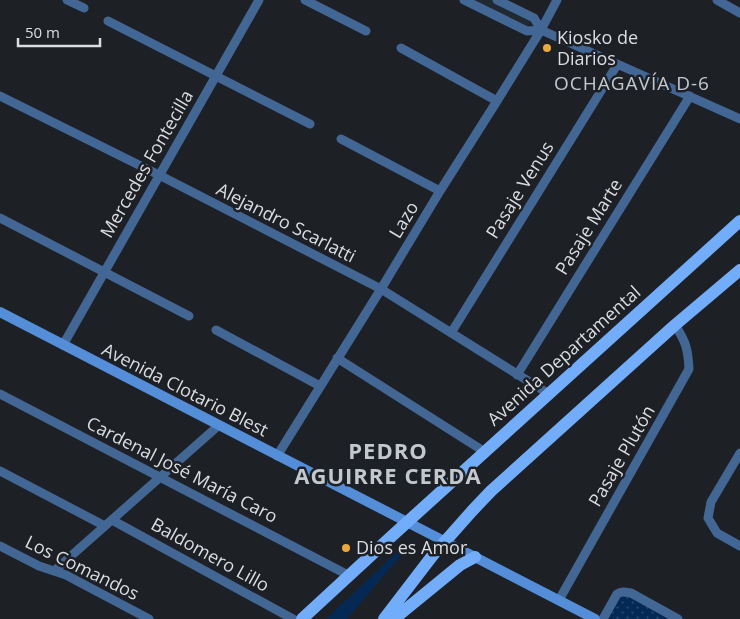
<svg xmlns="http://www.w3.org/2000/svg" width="740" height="619" font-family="'Open Sans',sans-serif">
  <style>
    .built { fill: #212932 }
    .grass { fill: url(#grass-dots) }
    .park { fill: #042955 }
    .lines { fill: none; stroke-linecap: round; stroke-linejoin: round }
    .minor { stroke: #436795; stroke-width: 9 }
    .secondary { stroke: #548ed9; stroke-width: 10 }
    .primary { stroke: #72adfb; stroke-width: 12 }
    .poi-dot { fill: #eca93a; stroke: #1d2025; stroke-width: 2 }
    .labels { text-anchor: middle; stroke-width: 5; stroke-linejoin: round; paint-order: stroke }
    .poi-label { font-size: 18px; fill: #dbdde1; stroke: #1d2025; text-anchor: start }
    .street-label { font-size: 18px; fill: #dbdde1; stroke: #1d2025 }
    .neighbourhood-label { font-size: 19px; letter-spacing: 1px; fill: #c3c8cf; stroke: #1d2025 }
    .district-label { font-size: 22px; font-weight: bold; letter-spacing: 1px; fill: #c3c8cf; stroke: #1d2025 }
  </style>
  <defs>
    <pattern id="grass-dots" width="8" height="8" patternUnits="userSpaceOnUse" patternTransform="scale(1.25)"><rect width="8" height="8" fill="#042955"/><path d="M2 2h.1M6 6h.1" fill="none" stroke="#28486d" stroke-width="1.8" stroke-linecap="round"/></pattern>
  </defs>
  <rect width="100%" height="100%" fill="#1d2025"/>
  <path class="built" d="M468,0H505L536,15L526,29Z"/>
  <path class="grass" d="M621,591L670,619H610L606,617Z"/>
  <path class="park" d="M399,550L404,552L347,619H326Z"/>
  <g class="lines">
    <path class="minor" d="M67,0L84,8
      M305,0L366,31
      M464,0L527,31L541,30L740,119
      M497,0L534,18L541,30
      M717,0L740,13
      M108,21L310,124
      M401,48L497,101
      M0,96L159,175L381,289L549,394
      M341,139L440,191
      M0,218L189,316
      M216,330L320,386
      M451,333L617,65
      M63,345L259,0
      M337,358L485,452
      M517,375L690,96
      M0,394L348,575
      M740,453L711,502L708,518L717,533L740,546
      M277,456L381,289L440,191L497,101L541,30L557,0
      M0,471L105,526
      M112,520L293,619
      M0,546L39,566L66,575L149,619
      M54,571L218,426
      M559,600L689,369C688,349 686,342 675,325
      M603,619L617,594C622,591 625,592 631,593L678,619"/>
    <path class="secondary" d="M0,312L595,619"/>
    <path class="primary" d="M302,619L393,535L740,221
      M384,619L433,555L472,511L491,491L675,325L740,270
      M394,619L460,565L475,557"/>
  </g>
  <g class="poi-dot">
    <circle cx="547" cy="48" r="5"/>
    <circle cx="346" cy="548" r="5"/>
  </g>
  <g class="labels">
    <g class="poi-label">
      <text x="557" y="44">Kiosko de<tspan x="557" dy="21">Diarios</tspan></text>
      <text x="356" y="554">Dios es Amor</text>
    </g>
    <g class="street-label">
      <text transform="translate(147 164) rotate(-60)" y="6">Mercedes Fontecilla</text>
      <text transform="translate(520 190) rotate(-58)" y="6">Pasaje Venus</text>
      <text transform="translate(404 220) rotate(-59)" y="6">Lazo</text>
      <text transform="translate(286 223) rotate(27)" y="6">Alejandro Scarlatti</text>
      <text transform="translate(589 227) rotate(-58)" y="6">Pasaje Marte</text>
      <text transform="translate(564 356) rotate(-42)" y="6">Avenida Departamental</text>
      <text transform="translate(185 390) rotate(27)" y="6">Avenida Clotario Blest</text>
      <text transform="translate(622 456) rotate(-60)" y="6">Pasaje Plutón</text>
      <text transform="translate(182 470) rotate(27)" y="6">Cardenal José María Caro</text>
      <text transform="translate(210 555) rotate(29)" y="6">Baldomero Lillo</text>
      <text transform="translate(82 568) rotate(26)" y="6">Los Comandos</text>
    </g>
    <g class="neighbourhood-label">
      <text x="632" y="90">OCHAGAVÍA D-6</text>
    </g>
    <g class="district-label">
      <text x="388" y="459">PEDRO<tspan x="388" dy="25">AGUIRRE CERDA</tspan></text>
    </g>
  </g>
  <path d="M18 38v8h82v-8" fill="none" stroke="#dbdde1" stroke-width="2.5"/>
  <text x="25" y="38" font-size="15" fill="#dbdde1" stroke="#1d2025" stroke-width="4" paint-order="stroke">50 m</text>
</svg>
